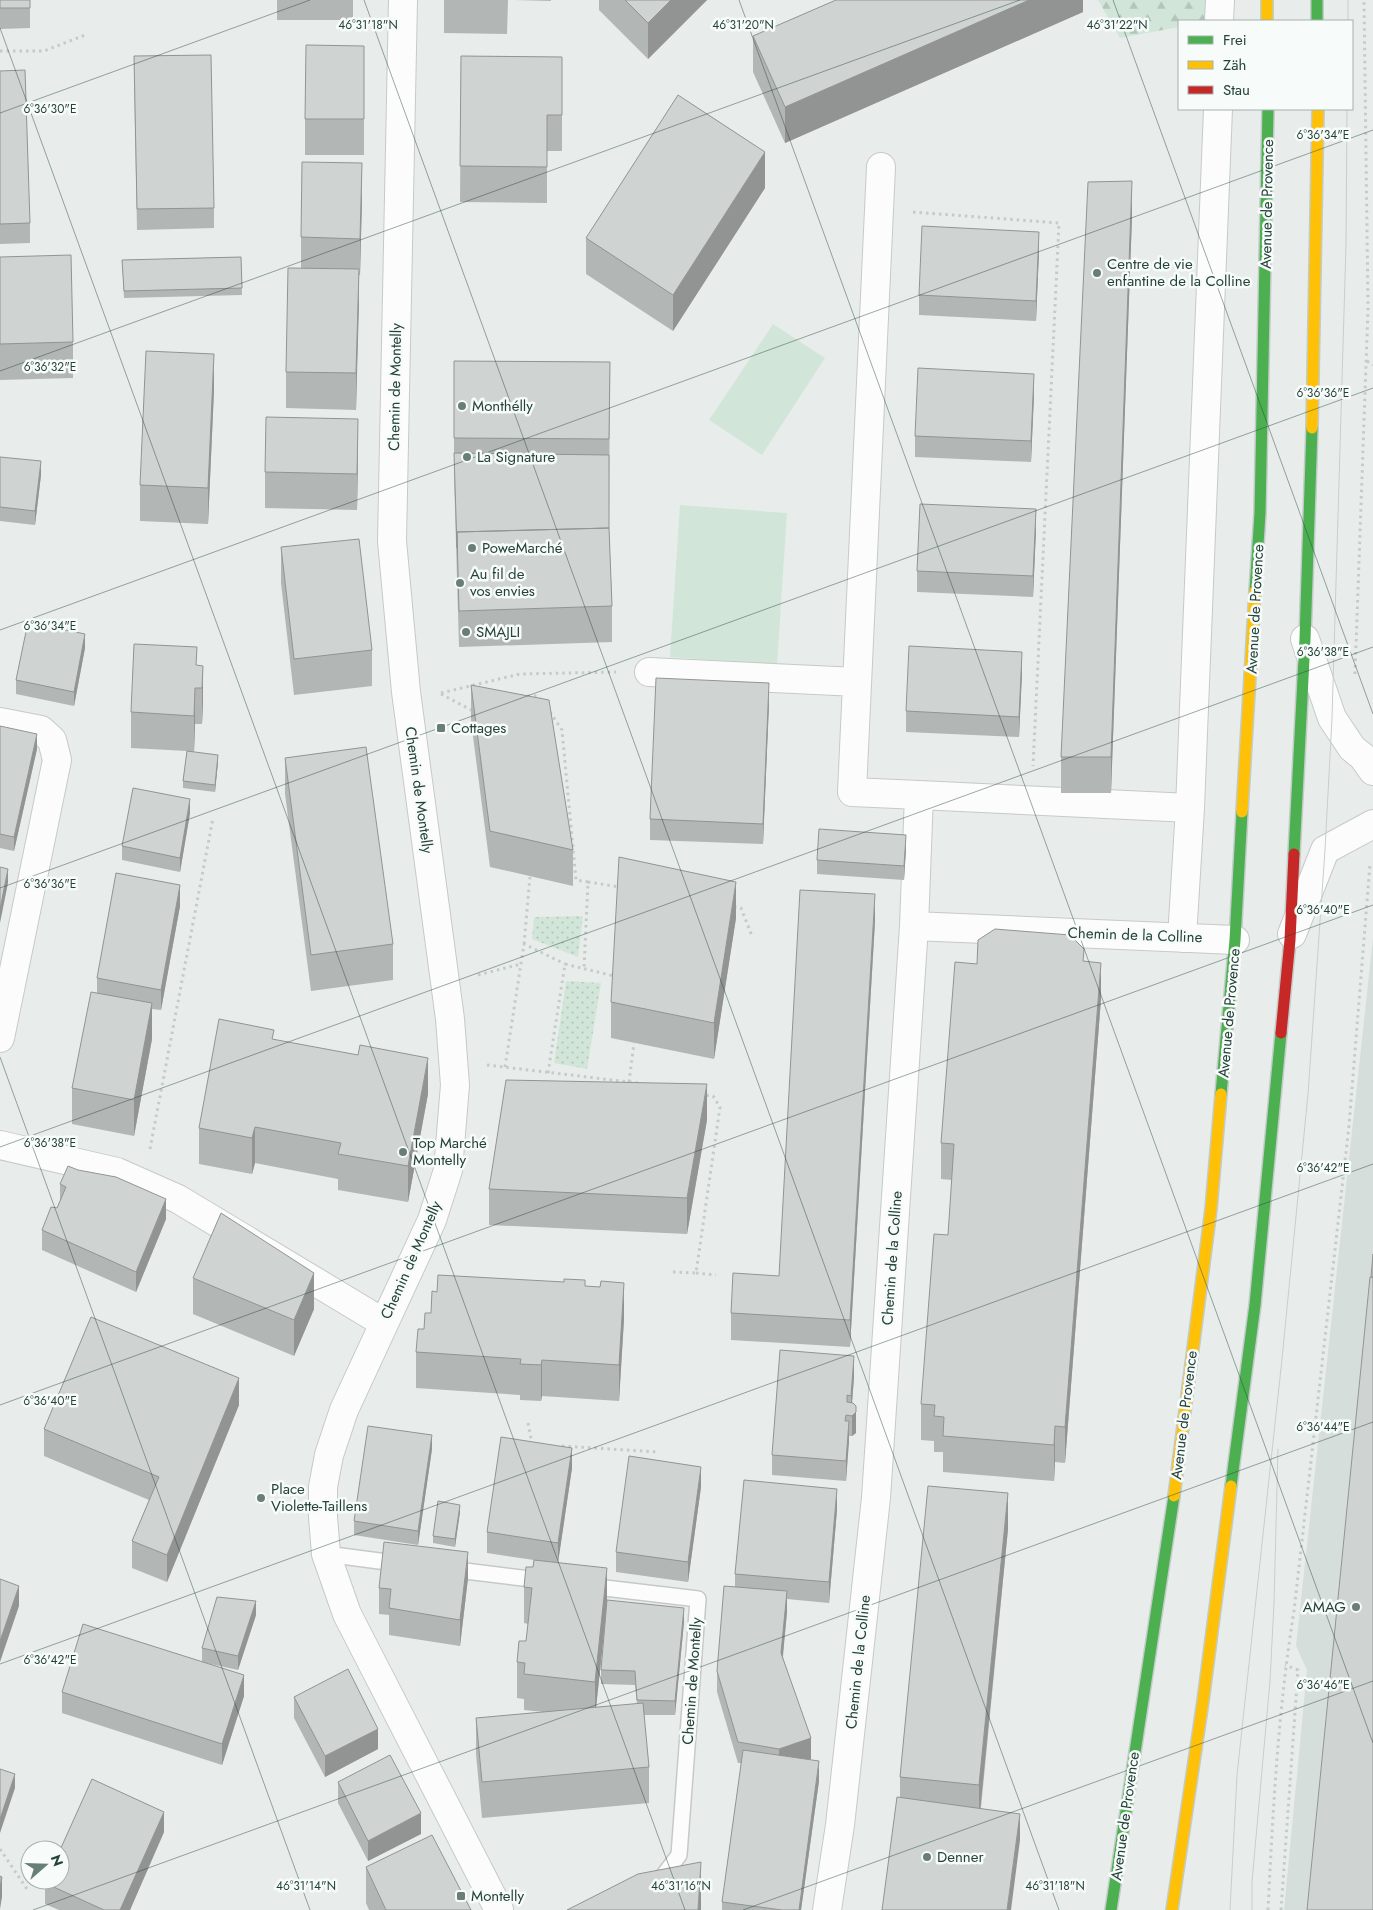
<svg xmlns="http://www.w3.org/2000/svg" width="1373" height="1910" font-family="Jost,sans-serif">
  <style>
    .built { fill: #d6dedb }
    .grass { fill: url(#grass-dots) }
    .forest { fill: url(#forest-firs) }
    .garden { fill: #d1e6d8 }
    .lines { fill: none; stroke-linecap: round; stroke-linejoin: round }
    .lane-casing { stroke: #c5cac8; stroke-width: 18 }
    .street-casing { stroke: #c5cac8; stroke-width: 30 }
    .fast-casing { stroke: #c3ccc9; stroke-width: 14 }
    .slow-casing { stroke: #c3ccc9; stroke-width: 14 }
    .jam-casing { stroke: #c3ccc9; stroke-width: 14 }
    .path { stroke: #c3ccca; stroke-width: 3; stroke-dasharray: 2.5 4; stroke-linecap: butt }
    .lane { stroke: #fcfcfc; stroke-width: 15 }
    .street { stroke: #fcfcfc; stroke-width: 28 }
    .fast { stroke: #4caf50; stroke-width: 11 }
    .slow { stroke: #ffc107; stroke-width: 11 }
    .jam { stroke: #c62828; stroke-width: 11 }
    .tram { stroke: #c9cdcc; stroke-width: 1 }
    .wall { fill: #b2b6b5; fill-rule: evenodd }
    .shaded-wall { fill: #919493 }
    .building { fill: #cfd4d2; stroke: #919493 }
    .ticks { fill: none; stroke: #24423a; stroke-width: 1; stroke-opacity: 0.45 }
    .poi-dot { fill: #697e78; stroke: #f7fbf9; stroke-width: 2 }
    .labels { text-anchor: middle; stroke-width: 5; stroke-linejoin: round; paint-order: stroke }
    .street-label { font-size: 15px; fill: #24423a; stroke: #f7fbf9 }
    .poi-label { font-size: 15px; fill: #24423a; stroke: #f7fbf9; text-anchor: start }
    .ticks-label { font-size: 12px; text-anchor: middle; fill: #24423a; stroke: #f7fbf9; stroke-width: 5; stroke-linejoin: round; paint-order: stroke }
  </style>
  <defs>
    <pattern id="grass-dots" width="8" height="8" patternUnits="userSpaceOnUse" patternTransform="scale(1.25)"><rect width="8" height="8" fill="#d1e6d8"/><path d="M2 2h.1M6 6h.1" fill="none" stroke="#b3c6ba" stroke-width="1.8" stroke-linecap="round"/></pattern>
    <pattern id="forest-firs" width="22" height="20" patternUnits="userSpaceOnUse" patternTransform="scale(1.25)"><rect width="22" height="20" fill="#d1e6d8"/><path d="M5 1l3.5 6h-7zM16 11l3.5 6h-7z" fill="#b3c6ba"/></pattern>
  </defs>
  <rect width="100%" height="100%" fill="#e8edeb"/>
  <path class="built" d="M1373,938V1910H1284L1307,1670L1296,1646Z"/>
  <path class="grass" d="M583,916L578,957L532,939L534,917Z
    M566,981L601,983L587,1069L554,1063Z"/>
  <path class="forest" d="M1098,0H1208L1207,21H1179V27L1120,38Z"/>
  <path class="garden" d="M773,324L825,358L762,455L709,420Z
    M680,505L787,513L777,665L670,657Z"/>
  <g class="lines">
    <defs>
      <path id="lane" d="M326,1554L402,1564
        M449,1569L546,1581
        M588,1586L698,1599L679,1855L657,1884"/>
      <path id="street" d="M403,0L392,541L406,692L450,1019L455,1085L448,1170L432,1220L344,1410L329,1455L323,1487V1517L326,1554L347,1614L499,1910
        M1219,21L1220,0
        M881,167L852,792L919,795L914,926
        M1305,639L1332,718L1352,748L1363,757L1373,771
        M649,672L857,682
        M0,722L41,730L52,740L57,760L0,1038
        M919,795L1190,808
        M1292,934L1325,850L1373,824
        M1182,938L1190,808L1218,109
        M0,1145L117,1172L178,1199L384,1323
        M827,1910L840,1825L876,1498L914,926L1235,940"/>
      <path id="fast" d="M1317,0V21
        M1255,591L1260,513L1268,109
        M1294,854L1305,639L1312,428
        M1221,1094L1235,940L1242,812
        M1231,1486L1255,1305L1281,1033
        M1111,1910L1174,1496"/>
      <path id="slow" d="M1267,0V21
        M1312,428L1318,109
        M1242,812L1255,591
        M1174,1496L1211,1209L1221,1094
        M1172,1910L1203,1701L1231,1486"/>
      <path id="jam" d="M1281,1033L1290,940L1294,854"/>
    </defs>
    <use href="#lane" class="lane-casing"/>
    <use href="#street" class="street-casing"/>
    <use href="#fast" class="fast-casing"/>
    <use href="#slow" class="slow-casing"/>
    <use href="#jam" class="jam-casing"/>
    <path class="path" d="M0,51H44L85,35
      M913,212L1059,223L1033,766
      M1367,361L1373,365
      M1355,674L1368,309L1364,0
      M441,693L520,674L616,672
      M441,694L473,711
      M521,696H538L542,701
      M550,712L562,730L576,880L588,882L584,969
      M588,882L620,887
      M734,907L741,908L752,936
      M524,944L530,877
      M478,975L521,964
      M487,1065L629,1082L634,1043
      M505,1067L524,944L565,964
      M548,1073L565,964L614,976
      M629,1082L638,1083
      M150,1149L213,818
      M673,1272L696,1273L720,1107L713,1096L703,1095
      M696,1273L716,1275
      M528,1423L532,1444
      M562,1446L658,1452
      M0,1849L29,1892
      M1268,1910C1273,1810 1278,1710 1294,1611L1349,1126L1370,864
      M1281,1910L1298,1670L1285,1665"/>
    <use href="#lane" class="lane"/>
    <use href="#street" class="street"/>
    <use href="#fast" class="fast"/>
    <use href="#slow" class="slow"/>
    <use href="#jam" class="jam"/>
    <path class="tram" d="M1348,21V0
      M1230,1910L1237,1775L1282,1359L1308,1094L1325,850L1332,718L1346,245L1347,109
      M1252,1910V1882L1270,1681L1274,1603L1278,1449"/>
  </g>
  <path class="wall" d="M0,0H30V28L0,29Z
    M277,0H353V20H277Z
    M444,0H508L507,34L444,33Z
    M514,0H551V1Z
    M599,0H707L648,59L599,10Z
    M1083,0V12L785,143L753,72V36Z
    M461,56L562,57V151H547V203L460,202Z
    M0,71L30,223V243L0,244Z
    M134,77L214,208V228L137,230Z
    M364,82V155H305V119Z
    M765,188L673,331L586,274V238Z
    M362,199L360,275H359L356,410L286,408V372L301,268V237Z
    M1132,217L1111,793H1061V757Z
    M1039,252L1036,321L919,315V295Z
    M0,257L73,342V378L0,380Z
    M241,257L242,295L124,298L122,260Z
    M454,361L610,362L609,528L612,606V642L459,647L454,474Z
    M214,390L208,524L140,521V485Z
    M1034,395L1031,462L915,457V436Z
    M358,455L357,510L265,508V472Z
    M0,457L41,475L35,525L0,521Z
    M1036,530L1033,597L917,592V571Z
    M281,547L372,650V686L294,695L281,583Z
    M85,648L74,706L16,694V680Z
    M203,666V702L202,724H195L194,752L188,751L218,762L215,792L183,788V781L187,751L131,748V712Z
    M1022,673L1019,737L906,732V711Z
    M471,685L573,850V886L490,867L471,721Z
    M769,704L763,844L650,840V819Z
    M0,726L37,749L14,851L0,848Z
    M285,758L393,944V980L311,991L285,794Z
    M190,813L180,872L122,860V846Z
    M906,849L904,880L817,874V860Z
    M180,906L161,1010L152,1009V1039L134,1136L72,1124V1088L97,993V978Z
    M736,918L714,1059L611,1038V1002Z
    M875,921L850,1347L731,1340V1313L779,1276Z
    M1084,961L1101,999L1065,1463L1055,1462L1054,1481L943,1472V1452H934V1441L921,1440V1404L948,1235L952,1180L941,1179V1143L977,964Z
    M274,1039L428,1094L408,1202L338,1190V1179L255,1163L252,1174L199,1164V1128Z
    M707,1120L687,1234L489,1225V1189Z
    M78,1170L166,1219L136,1292L42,1250V1230L57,1208L60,1201V1184Z
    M193,1278L314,1309L294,1356L193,1314Z
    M585,1286L624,1319L619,1401L542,1396L541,1401L520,1400V1395L416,1388V1352L424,1329L431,1313L437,1292Z
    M854,1377L852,1403L856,1433L852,1436H849L846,1481L772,1475V1455Z
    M239,1405L167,1582L132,1568V1541L149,1500L44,1456V1429Z
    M432,1449L418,1545L354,1535V1521Z
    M572,1468L558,1562L607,1603L684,1622L675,1715H644L649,1767V1803L482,1818L476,1754V1718L544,1712L524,1710V1699L517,1698V1662L526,1641L528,1624L524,1623V1587L533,1567L534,1560L487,1553V1532ZM607,1605L601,1670V1684L635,1685L637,1704L596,1707Z
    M701,1487L688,1582L616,1572V1552Z
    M837,1510L829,1603L787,1599V1612L783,1657L811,1759H809L819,1781L801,1910H722V1902L742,1763H738L717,1692V1671L735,1587V1574Z
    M460,1512L455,1547L433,1543V1536Z
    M1008,1529L981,1808L1020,1840L900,1798V1777Z
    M468,1578L460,1646L389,1635V1615L379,1614V1588Z
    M256,1615L238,1670L206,1663L244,1696L222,1765L62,1713V1692L202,1662V1648Z
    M294,1697L378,1749L325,1777L294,1718Z
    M338,1782L421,1834L368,1861L338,1803Z
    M164,1832L130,1910H59L45,1904V1883Z
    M366,1867L471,1910H369L366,1903Z"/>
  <path class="shaded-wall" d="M671,0H707L648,59V23Z
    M1029,0H1083V12L785,143V107Z
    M765,152V188L673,331V295Z
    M362,163V199L360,275V239Z
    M1132,181V217L1111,793V757Z
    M1039,232V252L1036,321V301Z
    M359,269V305L356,410V373Z
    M214,354V390L208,524V488Z
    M1034,374V395L1031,462V441Z
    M358,419V455L357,510V474Z
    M41,461V475L35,525V511Z
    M1036,509V530L1033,597V576Z
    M85,634V648L74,706V692Z
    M1022,652V673L1019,737V717Z
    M203,666V702L202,724V688Z
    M769,683V704L763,844V824Z
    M195,688V724L194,752V716Z
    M37,734V749L14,851V837Z
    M218,755V762L215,792V785Z
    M190,799V813L180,872V858Z
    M906,835V849L904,880V866Z
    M8,869V883L0,923V909Z
    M736,882V918L714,1059V1023Z
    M180,885V906L161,1010V990Z
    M875,894V921L850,1347V1320Z
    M1101,963V999L1065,1463V1427Z
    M152,1003V1039L134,1136V1100Z
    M428,1058V1094L408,1202V1166Z
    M707,1084V1120L687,1234V1198Z
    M255,1127V1163L252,1174V1138Z
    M166,1199V1219L136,1292V1272Z
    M314,1273V1309L294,1356V1320Z
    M624,1283V1319L619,1401V1365Z
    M854,1356V1377L851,1416V1396Z
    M542,1360V1396L541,1401V1365Z
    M239,1378V1405L167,1582V1555Z
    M856,1412V1433L852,1436V1416Z
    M849,1421V1442L846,1481V1461Z
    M1055,1426V1462L1054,1481V1445Z
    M432,1435V1449L418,1545V1531Z
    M572,1448V1468L558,1563V1543Z
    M701,1467V1487L688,1582V1562Z
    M837,1489V1510L829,1603V1582Z
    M1008,1493V1529L979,1821V1785Z
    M460,1505V1512L455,1547V1539Z
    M468,1552V1578L460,1646V1620Z
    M607,1568V1604L595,1718V1682Z
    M19,1586V1606L0,1662V1641Z
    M787,1591V1612L781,1673V1653Z
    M256,1601V1615L238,1670V1656Z
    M684,1608V1622L675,1715V1701Z
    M244,1675V1696L222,1765V1744Z
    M378,1729V1749L325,1777V1756Z
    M811,1738V1759L779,1770V1749Z
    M819,1761V1781L801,1910H799Z
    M15,1774V1788L0,1833V1819Z
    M164,1812V1832L130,1910H120Z
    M421,1813V1834L368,1861V1841Z
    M1020,1814V1840L1011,1910H1007Z
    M701,1862V1910H698Z
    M2,1877V1897L0,1909V1888Z"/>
  <path class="building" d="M0,0H30V8H0Z
    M625,0H671L648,23Z
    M836,0H1029L785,107L753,36Z
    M306,45L364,46V119H305Z
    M211,55L214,208L137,209L134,56Z
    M461,56L562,57V115H547V167L460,166Z
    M25,70L30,223L0,224V71Z
    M678,95L765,152L673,295L586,238Z
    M302,162L362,163L360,239L301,237Z
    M1132,181L1111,757H1061L1088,182Z
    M922,226L1039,232L1036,301L919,295Z
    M71,255L73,342L0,344V257Z
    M241,257L242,288L124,291L122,260Z
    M288,268L359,269L356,373L286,372Z
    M146,351L214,354L208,488L140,485Z
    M454,361L610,362L609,439L454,438Z
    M918,368L1034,374L1031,441L915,436Z
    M266,417L358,419L357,474L265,472Z
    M454,453L609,455V528L457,532V548Z
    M0,457L41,461L35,511L0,507Z
    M920,504L1036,509L1033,576L917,571Z
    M609,528L612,606L459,611L457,532Z
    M359,539L372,650L294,659L281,547Z
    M28,622L85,634L74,692L16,680Z
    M134,644L197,647L196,665L203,666L202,688H195L194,716L131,712Z
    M909,646L1022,652L1019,717L906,711Z
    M656,678L769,683L763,824L650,819Z
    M471,685L549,700L573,850L490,831Z
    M0,726L37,734L14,837L0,834Z
    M366,747L393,944L311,955L285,758Z
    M187,751L218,755L215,785L183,781Z
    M133,788L190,799L180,858L122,846Z
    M819,829L906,835L904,866L817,860Z
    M619,857L736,882L714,1023L611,1002Z
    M0,867L8,869L0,909Z
    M116,873L180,885L161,990L97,978Z
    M800,890L875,894L850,1320L731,1313L733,1273L779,1276Z
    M995,929L1070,935L1084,949L1083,961L1101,963L1065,1427L1055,1426L1054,1445L943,1436L944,1417L934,1416L935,1405L921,1404L934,1234L948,1235L954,1144L941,1143L955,962L977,964L978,940Z
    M91,992L152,1003L134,1100L72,1088Z
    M219,1019L274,1030L272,1039L358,1055L360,1045L428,1058L408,1166L338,1154L341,1143L255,1127L252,1138L199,1128Z
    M506,1080L707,1084L687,1198L489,1189Z
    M68,1166L78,1170L116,1177L166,1199L136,1272L42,1230L51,1207L57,1208L66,1187L60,1184Z
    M221,1213L314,1273L294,1320L193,1278Z
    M1373,1254V1277H1371Z
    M438,1275L564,1282V1279L585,1280V1286L600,1287L601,1281L624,1283L619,1365L542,1360L541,1365L520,1364L521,1359L416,1352L418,1329H424L425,1313H431L432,1291L437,1292Z
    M1370,1277H1373V1910H1307Z
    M91,1317L239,1378L167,1555L132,1541L159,1477L44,1429Z
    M780,1350L854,1356L851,1396L847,1395V1402L853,1403L856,1406V1412L852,1416L846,1415L845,1421H849L846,1461L772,1455Z
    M368,1426L432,1435L418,1531L354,1521Z
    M501,1437L572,1448L558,1543L487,1532Z
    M629,1456L701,1467L688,1562L616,1552Z
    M744,1480L837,1489L829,1582L735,1574Z
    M928,1486L1008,1493L979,1785L900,1777Z
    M438,1501L460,1505L455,1539L433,1536Z
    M384,1542L468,1552L460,1620L389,1608L391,1589L379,1588Z
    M534,1560L607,1568L595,1682L524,1674L525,1663L517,1662L519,1641H526L532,1588L524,1587L526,1567H533Z
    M0,1579L19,1586L0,1641Z
    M724,1586L787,1591L781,1653L811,1738L779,1749L738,1742L717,1671Z
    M217,1597L256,1601L238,1656L202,1648Z
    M607,1600L684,1608L675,1701L637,1700L635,1671L601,1670Z
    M83,1624L244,1675L222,1744L62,1692Z
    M348,1669L378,1729L325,1756L294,1697Z
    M643,1703L649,1767L482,1782L476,1718Z
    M743,1750L819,1761L799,1910H782L722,1902Z
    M390,1755L421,1813L368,1841L338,1782Z
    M0,1769L15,1774L0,1819Z
    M92,1779L164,1812L120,1910H104L45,1883L46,1880H60V1850Z
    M897,1797L1020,1814L1007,1910H882Z
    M432,1835L471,1910H386L366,1867Z
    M701,1862L698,1910H567L638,1874Z
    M0,1876L2,1877L0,1888Z"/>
  <path class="ticks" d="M364,0L1059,1910M739,0L1373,1743M1113,0L1373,714M0,28L685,1910M0,113L310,0M0,371L1020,0M0,630L1373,130M0,888L1373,388M0,1057L310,1910M0,1147L1373,647M0,1405L1373,905M0,1664L1373,1164M33,1910L1373,1422M743,1910L1373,1681"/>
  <g class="poi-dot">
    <circle cx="1097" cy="273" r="5"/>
    <circle cx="462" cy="406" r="5"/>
    <circle cx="467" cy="457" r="5"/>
    <circle cx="472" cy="548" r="5"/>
    <circle cx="460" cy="583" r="5"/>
    <circle cx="466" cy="632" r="5"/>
    <rect x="436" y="723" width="10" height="10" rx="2.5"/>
    <circle cx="403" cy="1152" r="5"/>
    <circle cx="261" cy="1498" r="5"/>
    <circle cx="1356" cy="1607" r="5"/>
    <circle cx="927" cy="1857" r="5"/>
    <rect x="456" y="1891" width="10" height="10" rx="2.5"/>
  </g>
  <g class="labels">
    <g class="street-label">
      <text transform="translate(1267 204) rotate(-89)" y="5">Avenue de Provence</text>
      <text transform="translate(395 387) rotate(-89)" y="5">Chemin de Montelly</text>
      <text transform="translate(1255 609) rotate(-87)" y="5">Avenue de Provence</text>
      <text transform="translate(419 790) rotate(82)" y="5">Chemin de Montelly</text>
      <text transform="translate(1135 935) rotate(2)" y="5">Chemin de la Colline</text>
      <text transform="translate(1229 1013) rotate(-85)" y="5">Avenue de Provence</text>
      <text transform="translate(892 1258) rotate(-86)" y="5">Chemin de la Colline</text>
      <text transform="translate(411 1260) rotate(-66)" y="5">Chemin de Montelly</text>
      <text transform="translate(1184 1415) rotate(-83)" y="5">Avenue de Provence</text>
      <text transform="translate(858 1662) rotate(-84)" y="5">Chemin de la Colline</text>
      <text transform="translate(692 1681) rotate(-86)" y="5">Chemin de Montelly</text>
      <text transform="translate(1125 1816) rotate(-82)" y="5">Avenue de Provence</text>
    </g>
    <g class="poi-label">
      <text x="1107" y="269">Centre de vie<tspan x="1107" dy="17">enfantine de la Colline</tspan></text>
      <text x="472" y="411">Monthélly</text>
      <text x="477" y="462">La Signature</text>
      <text x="482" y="553">PoweMarché</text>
      <text x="470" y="579">Au fil de<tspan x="470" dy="17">vos envies</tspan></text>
      <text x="476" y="637">SMAJLI</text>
      <text x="451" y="733">Cottages</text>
      <text x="413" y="1148">Top Marché<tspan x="413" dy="17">Montelly</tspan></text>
      <text x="271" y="1494">Place<tspan x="271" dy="17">Violette-Taillens</tspan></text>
      <text x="1346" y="1612" text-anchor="end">AMAG</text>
      <text x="937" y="1862">Denner</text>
      <text x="471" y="1901">Montelly</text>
    </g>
  </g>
  <g class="ticks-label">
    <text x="368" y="29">46°31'18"N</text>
    <text x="743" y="29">46°31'20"N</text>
    <text x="1117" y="29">46°31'22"N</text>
    <text x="50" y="113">6°36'30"E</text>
    <text x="1323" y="139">6°36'34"E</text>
    <text x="50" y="371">6°36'32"E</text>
    <text x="1323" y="397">6°36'36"E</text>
    <text x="50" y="630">6°36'34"E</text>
    <text x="1323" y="656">6°36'38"E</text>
    <text x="50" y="888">6°36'36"E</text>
    <text x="1323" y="914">6°36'40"E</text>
    <text x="50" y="1147">6°36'38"E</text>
    <text x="1323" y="1172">6°36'42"E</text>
    <text x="50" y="1405">6°36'40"E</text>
    <text x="1323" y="1431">6°36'44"E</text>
    <text x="50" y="1664">6°36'42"E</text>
    <text x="1323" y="1689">6°36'46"E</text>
    <text x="306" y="1890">46°31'14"N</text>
    <text x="681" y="1890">46°31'16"N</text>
    <text x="1055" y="1890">46°31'18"N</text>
  </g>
  <rect x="1178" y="20" width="175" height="90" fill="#f7fbf9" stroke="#a3b1ad"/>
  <rect x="1188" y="36" width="25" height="8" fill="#4caf50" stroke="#a3b1ad"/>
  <text x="1223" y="45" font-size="15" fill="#24423a">Frei</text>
  <rect x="1188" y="61" width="25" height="8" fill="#ffc107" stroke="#a3b1ad"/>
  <text x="1223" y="70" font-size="15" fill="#24423a">Zäh</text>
  <rect x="1188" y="86" width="25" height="8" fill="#c62828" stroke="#a3b1ad"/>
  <text x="1223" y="95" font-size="15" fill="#24423a">Stau</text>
  <g transform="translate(45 1865) rotate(70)"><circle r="24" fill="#f7fbf9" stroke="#a3b1ad"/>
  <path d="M0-4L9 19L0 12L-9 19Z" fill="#697e78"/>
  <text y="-8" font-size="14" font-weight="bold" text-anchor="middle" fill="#24423a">N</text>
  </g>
</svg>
